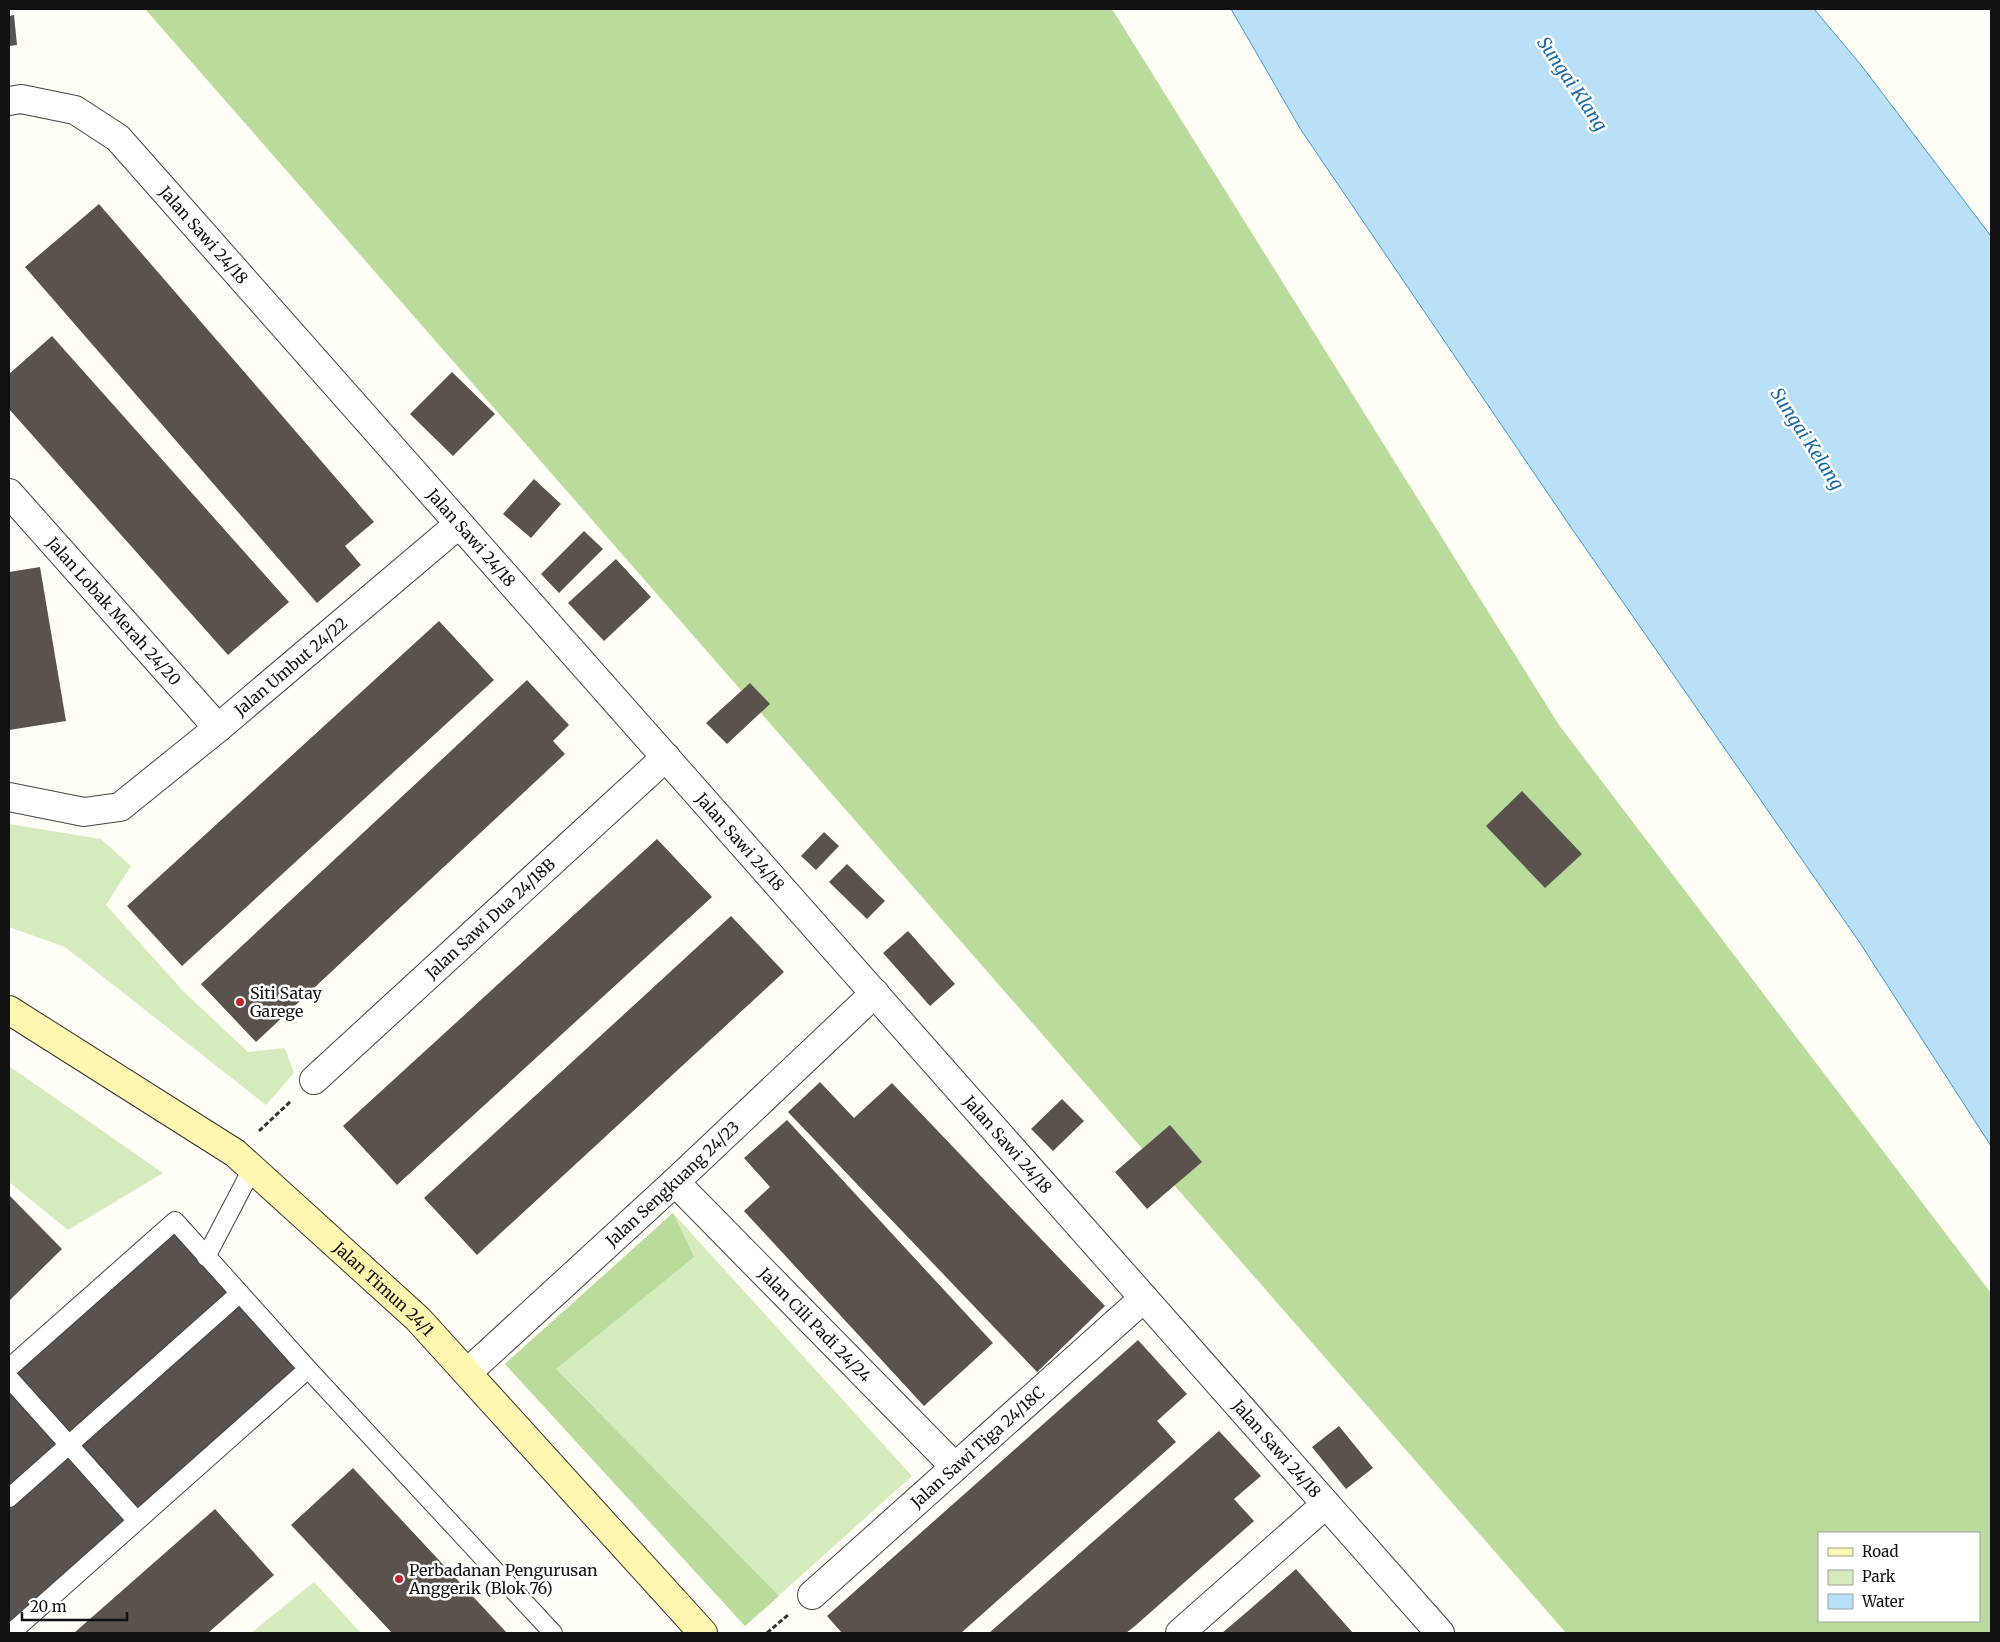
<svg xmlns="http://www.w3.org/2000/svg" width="2000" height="1642" font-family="Merriweather,serif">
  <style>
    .green { fill: #d5ebbd }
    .forest { fill: #b9dc9c; fill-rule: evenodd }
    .water { fill: #b9e0f7; stroke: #3f96cf }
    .building { fill: #5a524d }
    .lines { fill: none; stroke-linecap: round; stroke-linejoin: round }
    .lane-casing { stroke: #444; stroke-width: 20 }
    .street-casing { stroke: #444; stroke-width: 30 }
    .secondary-casing { stroke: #333; stroke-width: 30 }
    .path { stroke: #333; stroke-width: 3; stroke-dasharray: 5 2.5; stroke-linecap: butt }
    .lane { stroke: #fff; stroke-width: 18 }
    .street { stroke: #fff; stroke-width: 28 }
    .secondary { stroke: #fff6b0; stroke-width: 28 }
    .poi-dot { fill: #c4262e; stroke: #fff; stroke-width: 2 }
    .labels { text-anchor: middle; stroke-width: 5; stroke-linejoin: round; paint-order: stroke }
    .street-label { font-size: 16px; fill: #111; stroke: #fff }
    .poi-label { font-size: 16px; fill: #111; stroke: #fff; text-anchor: start }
    .water-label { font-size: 18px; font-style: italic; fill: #1768a6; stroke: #fff }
  </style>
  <rect width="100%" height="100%" fill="#fffdf5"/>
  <path class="green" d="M9,824L101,839L131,866L106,905L184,992L248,1052L285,1048L294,1073L266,1105L65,947L9,927Z
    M9,1066L163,1173L68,1230L9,1182Z
    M673,1213L912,1476L745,1626L505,1364Z
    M314,1582L361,1633H251Z"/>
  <path class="forest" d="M145,9H1112L1559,725L1991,1293V1633H1566ZM1819,1533H1979V1621H1819Z
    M673,1213L694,1257L556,1369L779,1596L745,1626L505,1364Z"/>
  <path class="water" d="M1231,9H1814L1861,65L1991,236V1146L1860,943L1570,526L1301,130Z"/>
  <path class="building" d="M14,15L17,45L9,46V16Z
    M99,204L374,522L345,546L361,565L317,603L25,267Z
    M52,336L289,602L228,655L9,409V374Z
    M452,372L495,414L453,456L410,414Z
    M534,479L561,504L531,538L503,514Z
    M584,531L603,549L559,593L541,574Z
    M616,559L651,597L604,641L568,603Z
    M40,567L66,721L9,730V572Z
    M439,621L494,680L182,966L127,906Z
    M527,680L569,725L553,741L565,754L256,1042L201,984Z
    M750,683L770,704L727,744L706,723Z
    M1522,791L1582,854L1545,888L1486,826Z
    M824,832L839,846L816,870L801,856Z
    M657,839L712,897L397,1185L343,1126Z
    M847,864L885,901L867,919L829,882Z
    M731,916L784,972L477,1255L424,1198Z
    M908,931L955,984L930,1006L883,953Z
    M820,1082L854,1118L892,1083L1105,1306L1037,1372L788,1112Z
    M1062,1099L1084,1121L1053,1151L1031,1129Z
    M787,1120L993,1343L924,1406L744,1211L770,1187L744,1158Z
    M1170,1125L1202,1162L1147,1209L1115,1172Z
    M9,1195L62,1249L9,1301Z
    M175,1221L308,1369L9,1633V1368Z
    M1138,1340L1187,1394L1157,1421L1176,1442L961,1633H842L827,1616Z
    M1339,1426L1373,1468L1346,1489L1312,1447Z
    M1219,1431L1261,1476L1234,1499L1254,1521L1135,1626L1126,1633H989Z
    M353,1468L507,1633H392L291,1525Z
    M215,1509L274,1575L208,1633H74Z
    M1296,1569L1353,1633H1222L1248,1611Z"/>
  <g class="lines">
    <defs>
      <path id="lane" d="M206,1257L252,1169
        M9,1368L175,1221L308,1369L11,1633
        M308,1369L553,1633
        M9,1378L137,1521
        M9,1498L240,1293"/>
      <g id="street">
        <path id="s1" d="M9,101L21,99L75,110L118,138L1440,1633"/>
        <path id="s2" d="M9,493L218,728"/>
        <path id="s3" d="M9,797L84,812L120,807L218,728L459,524"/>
        <path id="s4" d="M314,1080L666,757"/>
        <path id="s5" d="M675,1182L955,1467"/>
        <path id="s6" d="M468,1372L675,1182L875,993"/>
        <path id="s7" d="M812,1595L1144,1298"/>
        <path d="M1180,1633L1326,1504"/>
      </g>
      <g id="secondary">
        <path id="s8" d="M9,1010L235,1153L418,1319L703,1633"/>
      </g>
    </defs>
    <use href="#lane" class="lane-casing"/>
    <use href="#street" class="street-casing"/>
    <use href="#secondary" class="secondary-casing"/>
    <path class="path" d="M259,1131L291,1101
      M767,1633L789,1614"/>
    <use href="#lane" class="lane"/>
    <use href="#street" class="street"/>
    <use href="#secondary" class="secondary"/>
  </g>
  <g class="poi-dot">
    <circle cx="240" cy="1002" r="5"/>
    <circle cx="399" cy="1579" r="5"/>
  </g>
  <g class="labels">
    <g class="street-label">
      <text dy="6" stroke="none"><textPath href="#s1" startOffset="248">Jalan Sawi 24/18</textPath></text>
      <text dy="6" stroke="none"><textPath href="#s1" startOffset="652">Jalan Sawi 24/18</textPath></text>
      <text dy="6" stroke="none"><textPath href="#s2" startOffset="158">Jalan Lobak Merah 24/20</textPath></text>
      <text dy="6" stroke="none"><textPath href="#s3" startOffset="334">Jalan Umbut 24/22</textPath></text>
      <text dy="6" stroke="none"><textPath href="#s1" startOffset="1058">Jalan Sawi 24/18</textPath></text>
      <text dy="6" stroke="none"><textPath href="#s4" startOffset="239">Jalan Sawi Dua 24/18B</textPath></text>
      <text dy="6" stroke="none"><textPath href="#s1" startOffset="1462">Jalan Sawi 24/18</textPath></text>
      <text dy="6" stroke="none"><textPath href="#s6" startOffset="278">Jalan Sengkuang 24/23</textPath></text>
      <text dy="6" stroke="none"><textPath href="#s8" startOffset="469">Jalan Timun 24/1</textPath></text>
      <text dy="6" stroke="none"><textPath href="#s5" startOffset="200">Jalan Cili Padi 24/24</textPath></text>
      <text dy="6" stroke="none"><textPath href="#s7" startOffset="222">Jalan Sawi Tiga 24/18C</textPath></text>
      <text dy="6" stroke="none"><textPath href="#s1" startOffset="1868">Jalan Sawi 24/18</textPath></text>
    </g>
    <g class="poi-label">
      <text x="250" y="999">Siti Satay<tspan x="250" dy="18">Garege</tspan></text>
      <text x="409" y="1576">Perbadanan Pengurusan<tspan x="409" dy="18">Anggerik (Blok 76)</tspan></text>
    </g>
    <g class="water-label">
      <text transform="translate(1572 84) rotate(56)" y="6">Sungai Klang</text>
      <text transform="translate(1807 439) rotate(57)" y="6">Sungai Kelang</text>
    </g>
  </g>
  <rect width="2000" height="1642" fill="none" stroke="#111111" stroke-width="20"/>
  <rect x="1818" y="1532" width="162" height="90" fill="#ffffff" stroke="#a0a0a0"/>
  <rect x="1828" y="1548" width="25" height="8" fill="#fff6b0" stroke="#a0a0a0"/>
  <text x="1862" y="1557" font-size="15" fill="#111111">Road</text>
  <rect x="1828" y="1570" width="25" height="15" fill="#d5ebbd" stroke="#a0a0a0"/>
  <text x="1862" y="1582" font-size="15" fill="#111111">Park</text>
  <rect x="1828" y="1594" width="25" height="15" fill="#b9e0f7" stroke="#a0a0a0"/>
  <text x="1862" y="1607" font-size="15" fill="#111111">Water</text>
  <path d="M22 1612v8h105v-8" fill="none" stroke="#111111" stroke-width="2.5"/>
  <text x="30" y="1612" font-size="15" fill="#111111" stroke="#ffffff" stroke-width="4" paint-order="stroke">20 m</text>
</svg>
